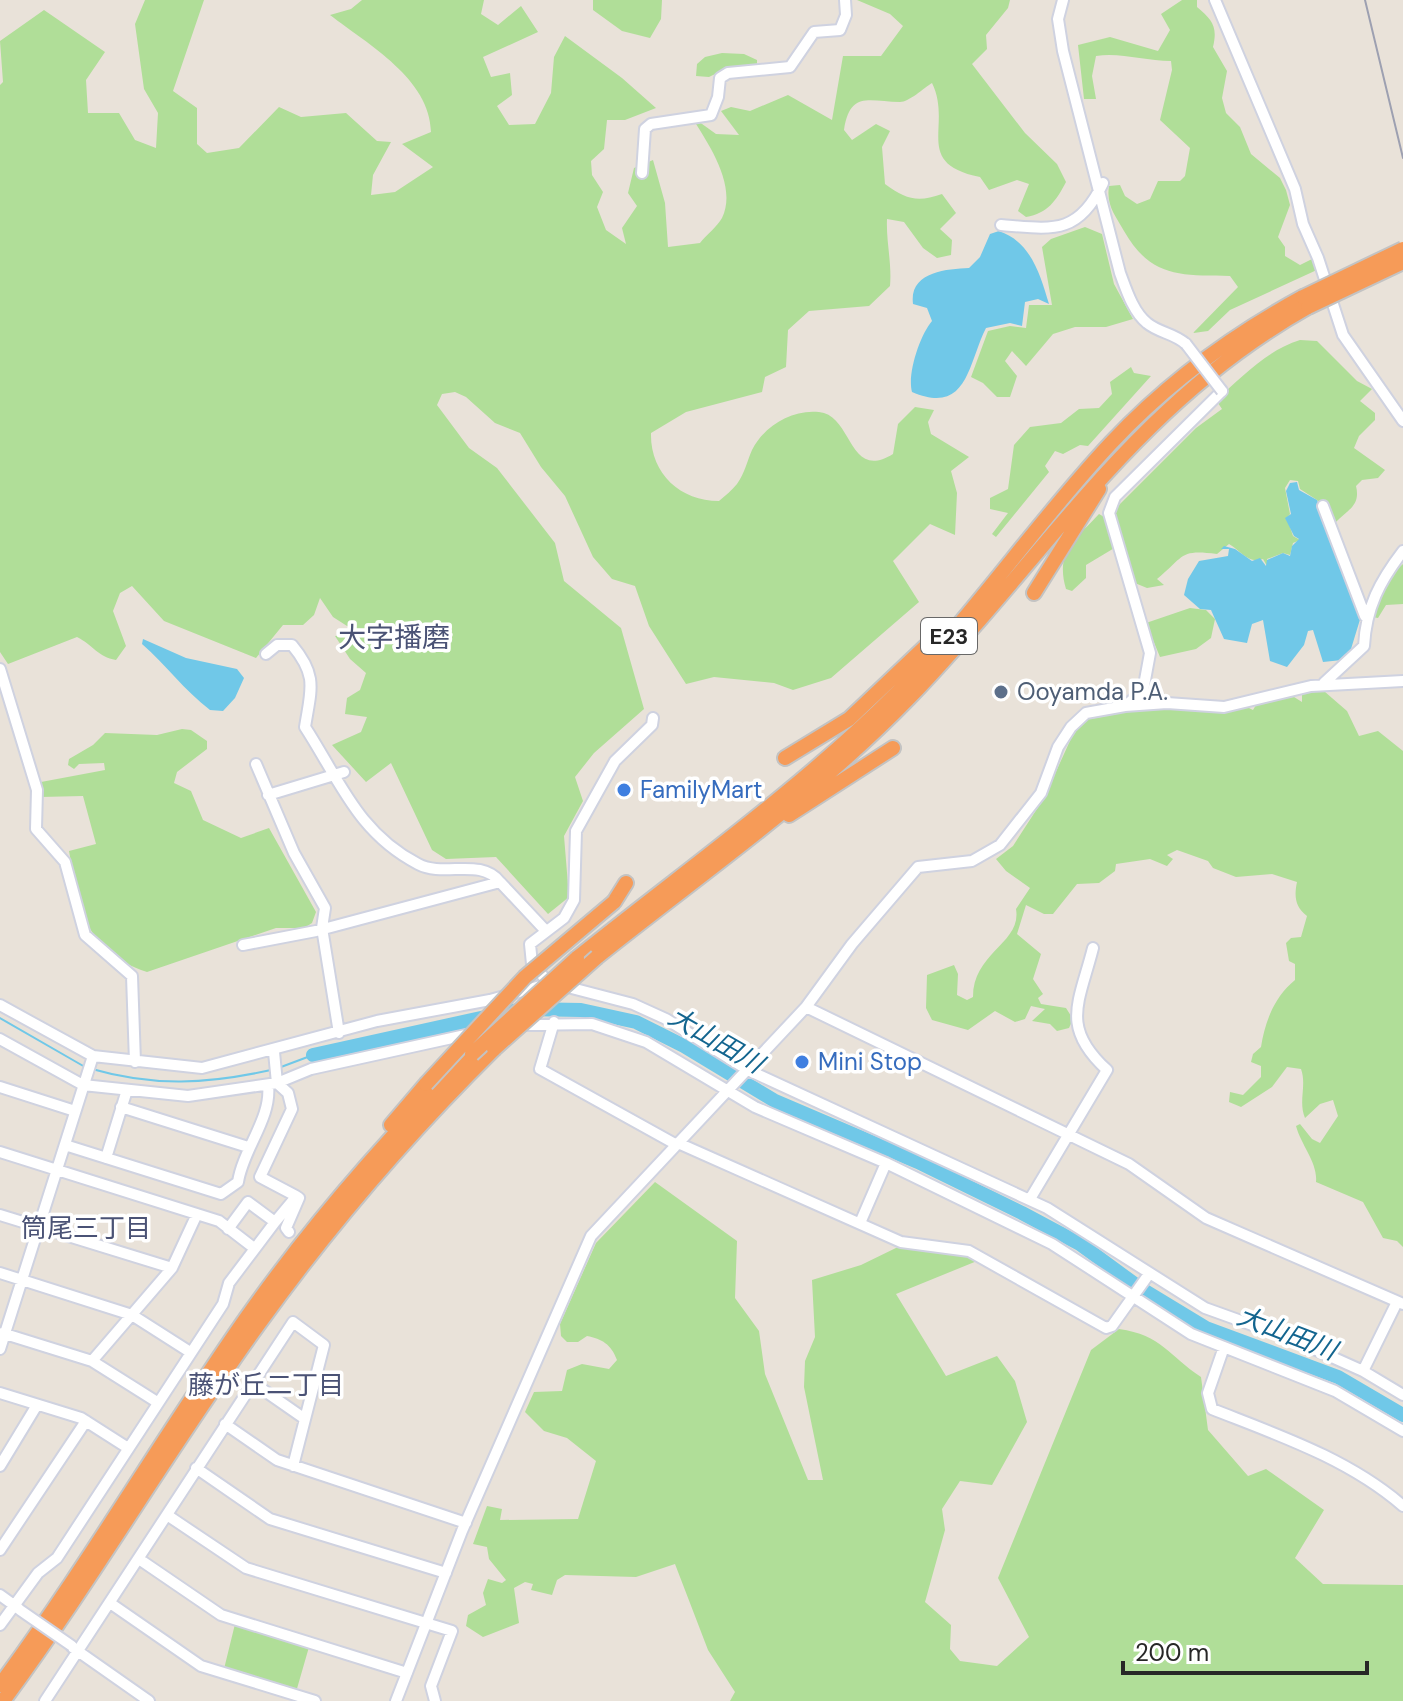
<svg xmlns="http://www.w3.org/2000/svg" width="1403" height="1701" font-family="'DM Sans','Noto Sans JP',sans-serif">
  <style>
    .green { fill: #b0de98 }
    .water { fill: #70c8e8 }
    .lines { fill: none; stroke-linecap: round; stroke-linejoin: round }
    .stream { stroke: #70c8e8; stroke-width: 2 }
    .river { stroke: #70c8e8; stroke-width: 14 }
    .minor-casing { stroke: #cfd2e0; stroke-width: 14 }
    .highway-casing { stroke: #c3c3c3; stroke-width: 18 }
    .minor { stroke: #fff; stroke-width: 10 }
    .highway { stroke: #f69b58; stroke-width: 14 }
    .rail { stroke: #9da0b1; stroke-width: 2 }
    .minor-bridge-casing { stroke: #cfd2e0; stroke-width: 14; stroke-linecap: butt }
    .highway-bridge-casing { stroke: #c3c3c3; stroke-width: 18; stroke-linecap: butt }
    .minor-bridge { stroke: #fff; stroke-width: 10 }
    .highway-bridge { stroke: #f69b58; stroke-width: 14 }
    .service-dot { fill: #5c6f8a; stroke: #fff; stroke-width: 3 }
    .shop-dot { fill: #3f7fe0; stroke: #fff; stroke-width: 3 }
    .labels { text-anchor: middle; stroke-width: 7; stroke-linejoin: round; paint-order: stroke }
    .shield { fill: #fff; stroke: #686868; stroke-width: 2 }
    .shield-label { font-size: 22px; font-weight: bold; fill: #272727 }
    .service-label { font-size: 24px; fill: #4e5e75; stroke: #fff; text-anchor: start }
    .shop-label { font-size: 24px; fill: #366cbe; stroke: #fff; text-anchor: start }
    .water-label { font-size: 26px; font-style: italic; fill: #13658f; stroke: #fff }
    .neighbourhood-label { font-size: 26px; fill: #4a5275; stroke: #fff }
    .quarter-label { font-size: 28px; fill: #4a5275; stroke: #fff }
  </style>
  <rect width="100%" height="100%" fill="#e9e2d9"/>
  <path class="green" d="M145,0H204L173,91L197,108V144L207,153L239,148L279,107L301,117L346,113L377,141L391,142L373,175L371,195L395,192L433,167L402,144L431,132C430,79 369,45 330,15L351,9L362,0H484L481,14L498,25L521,6L538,32L483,57L491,77L510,73L512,95L497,106L509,125L535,124L551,93L554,57L565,36L622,78L656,108L625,120H607L604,149L591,161L592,175L603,192L597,207L606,230L626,244L622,228L637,206L628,193L634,168L653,160L665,203L668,247L700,243C706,235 717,227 722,218C738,185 707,142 691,116L716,134L739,135L721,111L731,107L750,111L788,95L832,120L843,56H881L903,26L890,14L857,0H1010L1008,8L986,35L987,49L972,64L1025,133L1057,164L1066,182C1056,201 1048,213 1026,217L1018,211L1029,184L1017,180L989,190L980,177C912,163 953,126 932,83C924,88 909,102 900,102C870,102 850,90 844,130L852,140L876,124L890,131L882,147L885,184C906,199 917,203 942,194L956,213L940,229L952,240L951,255L937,258L923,248L904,222L887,219C886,242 892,263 890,286L869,306L809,311L788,330L786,367L765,377L762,392L686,412L651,433C650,473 680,501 719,501C725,496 732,490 737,484C745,473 747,461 752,450C764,426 792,409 819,412C853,415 848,482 893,454L898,424L915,407L934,410L928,422L931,434L969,457L951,471L957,493L955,535L930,524L893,561L919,602L831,678L793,690L774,683L714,677L686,684L649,626L635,586L612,579L593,557L565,496L541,467L520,433L495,423L466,397L455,392L442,394L437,405L469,448L497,468L555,543L564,581L621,628L644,709L594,753L575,777L583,801L564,836L569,897L548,914L496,857L446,859L432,850L391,763L366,782L332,745L361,732L367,717L345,714L347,698L360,690L366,673L350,659L335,636L358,633L333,617L320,598L314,615L303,625H283L256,658L164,621L132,586L120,593L113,611L126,646L116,660C98,657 93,645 77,637L8,664L0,652V85L3,82L0,41L44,10L105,52L86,80L88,113H119L135,140L156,148L158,113L144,89L135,24Z
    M593,0H662L661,19L650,38L622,31L593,10Z
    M1182,0H1197V7C1212,20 1218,26 1213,47L1227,71L1222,98L1226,113L1240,127L1251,154L1280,178L1286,190L1290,205L1278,237L1285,247V256L1300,265L1312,259L1319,269L1230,310L1208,331L1193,333L1238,287L1230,276C1180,275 1151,278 1124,231C1115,215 1106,205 1109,186L1120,185L1125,196L1137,204L1150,199L1158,181H1180L1185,176L1190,148L1160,120L1172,70L1171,61C1145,61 1120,52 1096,56L1092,76L1096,99H1084L1078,45L1110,37L1158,51L1170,30L1161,14Z
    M722,53L744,54L757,60V67L727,68L709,77L696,76L697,64L705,57Z
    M1085,227L1102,234L1114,284L1133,319L1106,327H1075L1053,334L1026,366L1012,351L1005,361L1017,376L1010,397H997L983,383L971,377L988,331L1010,326L1026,328L1029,305H1052L1042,247L1051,239Z
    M1300,340L1317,341L1357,381L1372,389L1360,401L1375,413V420L1359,436L1354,448L1385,470L1378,478L1362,480L1356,486C1361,506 1347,510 1335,523L1317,500L1300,489L1298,481L1290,480L1285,488L1290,514L1287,518L1293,536L1300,540L1293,543L1290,555L1283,553L1267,559V566L1263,559C1248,564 1242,552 1229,544L1217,554C1179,549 1185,556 1157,579L1164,585L1147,588L1130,581L1121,544L1086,565V578L1072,591L1066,589C1055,552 1075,540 1099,514L1106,518L1196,428L1222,409L1216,400C1242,377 1267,350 1300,340Z
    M1131,367L1134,373L1151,376L1088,446L1080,445L1063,454L1055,451L1045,466L1049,472L996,537L992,534L1008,513L990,509V498L1008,489L1014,445L1030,427L1061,423L1079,409L1099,408L1112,394L1110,382Z
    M1403,564V604L1386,605L1378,618L1372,617L1386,579Z
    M1190,608L1206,610L1215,619L1211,638L1196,649L1160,657L1146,623Z
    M1317,685L1347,711L1359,736L1378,731L1403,751V1247L1397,1241L1383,1238L1363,1202L1316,1182C1318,1163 1301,1145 1296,1126L1300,1124L1312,1139L1320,1143L1338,1116L1333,1100L1320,1104L1305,1118C1298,1101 1307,1086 1301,1069L1287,1067L1272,1087L1241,1107L1229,1102L1230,1092L1243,1095L1261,1077V1066L1251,1062L1253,1054L1261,1047C1265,1022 1274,997 1295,980V964L1289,961L1286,943L1291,938L1301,937L1307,916C1295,907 1294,896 1297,882L1272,874L1236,877L1213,868L1208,861L1177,850L1167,855L1173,859L1167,866L1150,859L1116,864L1115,871L1099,883L1077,884L1053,914H1044L1026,905L1017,934L1041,954L1033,979L1043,994L1038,998L1041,1004L1066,1008L1073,1019L1069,1028L1057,1031L1050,1024L1032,1021L1045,1009L1031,1006L1025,1019L1015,1022L995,1011L968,1030L932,1020L926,1008L927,975L954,965L958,974L957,995L967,1000L973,997C973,952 1022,943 1016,909L1030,888L1006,871L996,859L1013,846L1044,798L1074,732L1085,720L1127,712L1239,703L1253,710L1259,700L1294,697L1302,702V695Z
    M182,729L191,730L207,741V749L177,772L174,783L191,791L203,820L241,838L269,828L316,912L312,923L304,928H276L147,972C84,951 80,909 69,851L96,844L83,796L40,797L41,782L105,770L104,763L79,764L74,769L68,765L69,759L93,745L105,733L157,735Z
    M655,1182L737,1241L735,1298L759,1331L765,1374L808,1480H823L804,1387L805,1361L815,1337L812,1280L861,1265L900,1246L968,1254L977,1261L896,1294L946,1376L997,1356L1015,1381L1027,1422L992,1485L960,1481L942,1509L945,1530L925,1602L951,1625L950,1649L960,1661L997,1666L1029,1637L998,1578L1091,1350L1119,1329C1162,1335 1169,1356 1201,1377L1208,1430L1248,1476L1266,1469L1324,1510L1295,1558L1323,1584L1403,1585V1701H730L735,1692L708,1650L675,1564L636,1577L565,1575L557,1580L552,1595L531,1590L533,1584L525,1582L514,1588L519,1623L483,1637L466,1626L468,1615L486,1605L483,1593L488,1579L502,1583L506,1580L489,1559L487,1547L473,1544L487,1506L502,1509L500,1520L578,1519L596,1461L567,1438L544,1431L525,1412L534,1392L562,1391L567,1370L582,1364L609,1369L617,1360C611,1344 602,1339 587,1336L578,1342H567L561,1336L560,1324L596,1243Z
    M235,1624L309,1647L296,1692L224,1669Z"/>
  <path class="water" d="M999,231C1031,242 1040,274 1049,304L1038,299L1025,302L1022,326L1010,323L986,328C968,363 968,416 912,392C907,374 920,335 932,321L927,308L913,304C909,272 946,269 969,268L980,257L990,234Z
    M1297,482L1299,490L1317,500L1362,613L1351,649L1342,660L1323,662L1313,630L1308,631L1304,645L1287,667L1270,661L1263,620L1252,624L1247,643L1224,639L1211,610L1200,609L1184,595L1188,579L1199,561L1228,556L1229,549H1221L1224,546L1235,549L1252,561L1260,558L1266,566L1267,560L1283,553L1290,556L1292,546L1299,539L1294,536L1285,518L1291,514L1286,491L1290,483Z
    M143,639L186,658L237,669L244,678L235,698L223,711L210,710C184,690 167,666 142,644Z"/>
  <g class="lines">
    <path class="stream" d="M0,1018L85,1067
      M281,1067L313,1055
      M92,1069C154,1087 208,1084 271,1070"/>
    <path class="river" d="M313,1055L522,1009L581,1010L636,1022L684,1046L775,1101L918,1162L1022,1213L1080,1244L1140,1288L1206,1328L1338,1377L1403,1415"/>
    <defs>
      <path id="minor" d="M1063,0L1058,19L1063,51L1120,273C1126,289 1133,312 1147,323C1159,333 1174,333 1186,344
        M1215,0L1295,189L1303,224L1318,258L1343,335L1403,421
        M642,173L645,129L651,124L711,115L718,97L720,78L728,73L790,67L814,32L840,30L846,15L845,0
        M1001,225C1051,229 1078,236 1103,183
        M1323,506L1365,616
        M266,654L277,645H292C318,676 311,689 305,727C340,781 358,833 418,864C444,878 480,857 500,882
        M0,669L37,790L36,829L65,862L85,935L132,976L135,1062
        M1324,683L1364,646C1366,607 1380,581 1403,551
        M1125,706L1167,703L1224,707L1311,686L1403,681
        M256,764L294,853L325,908L322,928L339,1033
        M268,795L344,772
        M243,945L316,931L500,882L546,931
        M550,984L532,964L530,944L564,918L574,900L576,831L615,761L652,725L653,718
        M560,985L633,1004L666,1019L748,1070L1047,1208L1205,1308L1294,1340L1363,1371L1403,1395
        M0,1005L93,1056L202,1068L377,1021L490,1000L544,985
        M806,1007L1129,1164L1206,1218L1403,1304
        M554,1022L540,1069L677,1145
        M521,1025L592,1024L646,1042L755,1107L886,1163L1052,1244L1191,1334L1335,1391L1403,1431
        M0,1039L83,1085L188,1096L277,1083L311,1069L502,1027
        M274,1052L277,1083L288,1093L292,1109L260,1177L296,1196
        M0,1087L75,1111
        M121,1107L248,1147
        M678,1143L901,1242L969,1251L1106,1328L1112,1326L1149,1274
        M65,1145L221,1194L238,1182C243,1149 272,1118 268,1085
        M0,1152L219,1221L254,1248
        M106,1158L127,1090
        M1030,1199L1107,1070C1060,1027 1079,1003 1093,948
        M0,1215L172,1268
        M275,1222L295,1198
        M860,1223L886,1163
        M289,1232L286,1228L299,1198L296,1196
        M0,1273L132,1315L190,1352
        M2,1333L92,1361L157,1402
        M1224,1347L1208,1393L1212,1409C1278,1435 1349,1459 1403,1506
        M0,1349L93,1056
        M92,1361L172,1268L197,1214
        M1363,1371L1397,1302
        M252,1382L305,1419
        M0,1393L81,1418L128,1448
        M225,1424L277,1460L466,1523
        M0,1466L37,1405
        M196,1468L270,1519L446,1573
        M167,1515L246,1568L452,1631L431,1686L435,1701
        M0,1550L86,1421
        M139,1559L221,1615L407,1673
        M0,1595L18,1608
        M110,1603L201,1666L315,1701
        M0,1625L38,1573L57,1558L223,1304L229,1283L275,1222L248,1202L228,1229
        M72,1647L149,1701
        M45,1701L293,1322L324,1345L293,1466
        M396,1701L462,1531L591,1236L806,1007L852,944L918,867L972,861L1000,845L1041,793L1058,747L1071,727L1086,713L1125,706L1143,691L1150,653L1109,513L1115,497L1222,391"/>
      <path id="highway" d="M1034,593L1099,489
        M785,758L849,719L945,628
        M789,815L893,748
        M614,902L626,883
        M597,957C702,873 815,795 909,698C1044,559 1133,405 1308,307
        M577,958C685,871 800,790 898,692C975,614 1036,523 1111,443C1167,383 1231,336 1303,297
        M391,1125L426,1084
        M0,1685C88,1566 162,1438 247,1317C314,1222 390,1135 472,1054
        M3,1701C93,1579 169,1448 258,1325C329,1226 407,1135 494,1049"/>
    </defs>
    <use href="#minor" class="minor-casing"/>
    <use href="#highway" class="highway-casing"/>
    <use href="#minor" class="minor"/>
    <use href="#highway" class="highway"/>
    <path class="rail" d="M1365,0L1403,158"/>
    <defs>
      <path id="minor-bridge" d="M1186,344L1222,391
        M20,1610L72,1646"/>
      <path id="highway-bridge" d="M1303,297L1403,249
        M1308,307L1403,262
        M494,1049L597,957
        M472,1054L577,958
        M426,1084L525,977L614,902"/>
    </defs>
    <use href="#minor-bridge" class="minor-bridge-casing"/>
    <use href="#highway-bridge" class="highway-bridge-casing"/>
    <use href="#minor-bridge" class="minor-bridge"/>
    <use href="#highway-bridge" class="highway-bridge"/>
  </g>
  <circle class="service-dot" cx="1001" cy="692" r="8"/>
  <g class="shop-dot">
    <circle cx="624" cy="790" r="8"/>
    <circle cx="802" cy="1062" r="8"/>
  </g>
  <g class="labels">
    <rect class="shield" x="921" y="618" width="56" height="36" rx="6"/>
    <g class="shield-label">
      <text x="949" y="644">E23</text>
    </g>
    <g class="service-label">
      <text x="1017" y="700">Ooyamda P.A.</text>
    </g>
    <g class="shop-label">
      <text x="640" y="798">FamilyMart</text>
      <text x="818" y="1070">Mini Stop</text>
    </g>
    <g class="water-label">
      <text transform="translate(716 1040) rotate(30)" y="9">大山田川</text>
      <text transform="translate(1287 1333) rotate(21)" y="9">大山田川</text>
    </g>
    <g class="neighbourhood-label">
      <text x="86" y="1237">筒尾三丁目</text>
      <text x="266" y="1394">藤が丘二丁目</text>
    </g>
    <g class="quarter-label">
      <text x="394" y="647">大字播磨</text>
    </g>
  </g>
  <path d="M1123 1661v12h244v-12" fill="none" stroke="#272727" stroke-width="4"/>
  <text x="1135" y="1661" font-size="24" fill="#272727" stroke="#ffffff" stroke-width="6" paint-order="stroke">200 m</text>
</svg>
